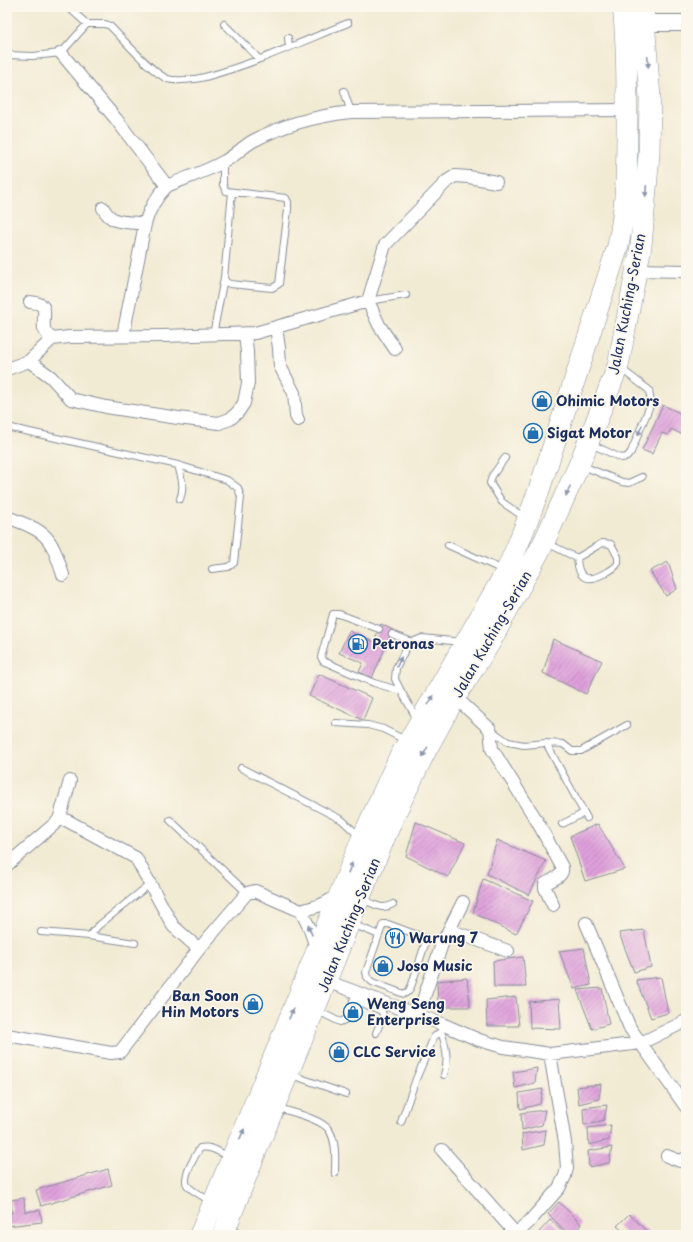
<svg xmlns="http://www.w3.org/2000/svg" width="693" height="1242" font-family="'Playpen Sans',sans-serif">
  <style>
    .building { fill: url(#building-hatch) }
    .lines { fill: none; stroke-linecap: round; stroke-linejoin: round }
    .lane-casing { stroke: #868d99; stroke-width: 8 }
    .street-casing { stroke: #868d99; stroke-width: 14 }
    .secondary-casing { stroke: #868d99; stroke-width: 18 }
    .highway-casing { stroke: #868d99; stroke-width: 22 }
    .lane { stroke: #fff; stroke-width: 6 }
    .street { stroke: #fff; stroke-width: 12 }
    .secondary { stroke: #fff; stroke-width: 16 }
    .highway { stroke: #fff; stroke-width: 21 }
    .oneway { fill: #8d97ae }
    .labels { text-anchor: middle; stroke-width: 3.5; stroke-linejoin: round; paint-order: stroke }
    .street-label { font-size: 14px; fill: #1b2f5e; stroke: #fbf7ec }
    .poi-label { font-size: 14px; font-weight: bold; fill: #1b2f5e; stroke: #fbf7ec; text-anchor: start }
  </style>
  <defs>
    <pattern id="building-hatch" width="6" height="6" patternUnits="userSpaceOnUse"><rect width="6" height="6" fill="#dfa0db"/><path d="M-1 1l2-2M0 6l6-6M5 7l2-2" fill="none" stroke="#b483b5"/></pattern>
  </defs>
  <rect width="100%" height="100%" fill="#fbf7ec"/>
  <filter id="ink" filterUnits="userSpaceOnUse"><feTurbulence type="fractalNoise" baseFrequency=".025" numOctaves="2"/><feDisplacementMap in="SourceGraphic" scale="8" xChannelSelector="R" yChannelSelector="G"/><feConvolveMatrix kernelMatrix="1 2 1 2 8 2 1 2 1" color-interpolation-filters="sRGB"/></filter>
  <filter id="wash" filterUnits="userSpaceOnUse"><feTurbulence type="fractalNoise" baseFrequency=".012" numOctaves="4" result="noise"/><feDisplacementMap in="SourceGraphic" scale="16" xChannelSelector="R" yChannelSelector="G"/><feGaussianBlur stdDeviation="0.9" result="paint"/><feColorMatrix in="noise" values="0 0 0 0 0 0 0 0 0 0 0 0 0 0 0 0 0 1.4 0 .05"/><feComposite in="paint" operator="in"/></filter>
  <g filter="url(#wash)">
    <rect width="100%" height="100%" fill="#f2ebd4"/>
    <g id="blocks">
      <path class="building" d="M663,405L686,416V435L685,436L671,429L668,435L662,433L652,454L642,450Z
        M668,562L677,589L666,596L650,571Z
        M381,624L393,630L372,678L359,672L363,663L339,653L349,631L374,642Z
        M553,639L602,661L586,694L543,673Z
        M319,674L372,698L363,720L309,696Z
        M416,822L465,843L448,877L406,856Z
        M598,824L625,869L585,881L570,836Z
        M497,840L546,861L529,895L487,874Z
        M483,879L533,901L516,934L473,913Z
        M644,930L651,967L634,972L619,933Z
        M584,948L591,985L574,989L559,951Z
        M523,957L526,987H494L493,961Z
        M661,977L668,1013L651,1018L636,980Z
        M467,978L470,1007H438L437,981Z
        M602,988L609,1024L592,1029L577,990Z
        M516,997L519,1026H487L486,1000Z
        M559,999L561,1029L530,1028L529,1002Z
        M537,1068L535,1083L515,1088L513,1072Z
        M601,1084L599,1099L579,1104L577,1087Z
        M543,1089L540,1104L520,1109L519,1093Z
        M607,1105L604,1120L584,1125L583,1108Z
        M545,1110L542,1125L522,1130L521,1113Z
        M611,1125L609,1140L589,1145L588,1128Z
        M546,1130L544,1145L523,1150L522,1134Z
        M612,1147L609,1163L589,1167L588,1151Z
        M108,1169L112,1185L41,1206L36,1190Z
        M24,1198L25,1212L40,1210L42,1222L7,1226V1213H12L11,1200Z
        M559,1202L581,1224L574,1235H569L548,1214Z
        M629,1214L651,1235H627L617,1226Z
        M550,1220L566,1235H542L539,1232Z"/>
    </g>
  </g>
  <g filter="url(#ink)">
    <use href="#blocks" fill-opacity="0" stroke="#868d99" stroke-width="1"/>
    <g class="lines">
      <defs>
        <path id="lane" d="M68,7L87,24
          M224,24L259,59
          M288,38L289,47
          M7,55L33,56L61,53L87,24H105L110,26C123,39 153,74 168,79C176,82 197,79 205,77C254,64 301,42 348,23
          M344,91L351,112
          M223,162V185L226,191L286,198L288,202V209L279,284L272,288L230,284L226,282L224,278
          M368,301L406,295
          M213,335L224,278L232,192
          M7,427L178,465L227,480L238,488L241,497L234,563L228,567L212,569
          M591,444L621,458L627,457L631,452L651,403L649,390L620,368
          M505,458L492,476L490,483L502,502L525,518
          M178,465C181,477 185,487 180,499
          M583,466L622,482L629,483L642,477
          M547,543L577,558
          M602,543L611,544L618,557V563C615,569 609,571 603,574C586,583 578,578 577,558Z
          M448,545L503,570
          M379,629L339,614H333L321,657L323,661L374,683L401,691
          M392,634L412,642
          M417,719L401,691L395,679L396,668L405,650L412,642L422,638L462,642
          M336,723L368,725L383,729L405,740
          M491,730L508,742L524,745L546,743L563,744L572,751H581L627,725
          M546,743L587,818
          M241,768L342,820L359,836
          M170,820L247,893
          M562,824L584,813
          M362,899C374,904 382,911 393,904
          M352,924L379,935L366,972L367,977L372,982L404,994L409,991L412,984L427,938
          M41,932L89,936L98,926L150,884
          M379,935L383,924H388L442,944
          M89,936L135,943
          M354,1000L382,1011L383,1016L376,1033
          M316,1010L340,1022L347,1019L356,992
          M441,1031C446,1046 449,1060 444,1075
          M292,1075L346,1094
          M278,1108C291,1112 322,1119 329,1130C337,1142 335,1160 335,1173
          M401,1122L416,1079L434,1037L441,1031L442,1024
          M210,1201C204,1197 190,1190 187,1185C182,1177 196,1154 200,1148C212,1146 219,1152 229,1157
          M230,1227L241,1235"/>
        <path id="street" d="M61,53L116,119L167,186C156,197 149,209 145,224L123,336
          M167,186C185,178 205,172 223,162C234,157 242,147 253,141C284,124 316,116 351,112L627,110
          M103,208C113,227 128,220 145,224
          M637,270L686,271
          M368,301L379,325L395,349
          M30,302C51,304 42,313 44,328C45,333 49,336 52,339
          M276,327L279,348L280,366L294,393L296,416L298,420
          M29,361L51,377L71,399L106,407L178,418L219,423L230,419L238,412L244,403L248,383L247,352L245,334
          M7,369L29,361L52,339L69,337L163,336L255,333L368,301L385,245L447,181L455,176L469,177L496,182
          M7,517C47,532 50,534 63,575
          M455,697L490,729L492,749L537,821L562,867C564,877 552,879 545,884V888L553,905
          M59,820H66L136,858L173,926L199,949
          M7,865L59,820L70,781
          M301,911L321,905L338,896
          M586,923L630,1028L686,1107
          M449,930L508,951
          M326,981L442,1024L479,1040L503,1047L550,1054L641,1043L686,1021
          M418,1015L442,944L463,902
          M7,1035L111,1053L120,1052L199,949L247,893L255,891L301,911L309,927L317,950
          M442,1150L516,1234
          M667,1156L680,1161L686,1158
          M515,1235L529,1222L559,1188L565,1176L567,1168L565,1142L550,1054"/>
        <path id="secondary" d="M645,23H686"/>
        <path id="highway" d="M200,1235L276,1052L362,839L398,760L506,572L519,542L539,490L618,246C628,200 627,152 627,104C627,72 627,39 623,7
          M223,1235L258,1146L326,981L349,923L392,820L425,752L455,697L489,644L544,542L579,465L618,366L641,246L649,154L650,98L643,7"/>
      </defs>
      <use href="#lane" class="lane-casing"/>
      <use href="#street" class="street-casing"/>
      <use href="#secondary" class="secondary-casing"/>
      <use href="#highway" class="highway-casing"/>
      <use href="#lane" class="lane"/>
      <use href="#street" class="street"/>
      <use href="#secondary" class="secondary"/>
      <use href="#highway" class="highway"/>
    </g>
    <defs><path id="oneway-solid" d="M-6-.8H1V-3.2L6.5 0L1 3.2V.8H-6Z"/></defs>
    <g class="oneway">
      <use href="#oneway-solid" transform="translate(648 62) rotate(87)"/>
      <use href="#oneway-solid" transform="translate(646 191) rotate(94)"/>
      <use href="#oneway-solid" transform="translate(640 430) rotate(112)"/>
      <use href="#oneway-solid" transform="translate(568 491) rotate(114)"/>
      <use href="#oneway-solid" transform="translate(399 662) rotate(-65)"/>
      <use href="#oneway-solid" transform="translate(431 700) rotate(-60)"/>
      <use href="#oneway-solid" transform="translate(425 752) rotate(118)"/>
      <use href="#oneway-solid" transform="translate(350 868) rotate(-68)"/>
      <use href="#oneway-solid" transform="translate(310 930) rotate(-112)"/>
      <use href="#oneway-solid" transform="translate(291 1014) rotate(-68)"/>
      <use href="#oneway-solid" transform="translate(242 1134) rotate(-66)"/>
    </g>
  </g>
  <defs>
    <symbol id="shop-ring" viewBox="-11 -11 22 22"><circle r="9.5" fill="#fbf7ec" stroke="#1f6fb2" stroke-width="1.5"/><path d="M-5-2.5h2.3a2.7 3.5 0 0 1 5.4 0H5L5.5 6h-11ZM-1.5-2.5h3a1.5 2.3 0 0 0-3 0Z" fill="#1f6fb2"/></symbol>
    <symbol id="fuel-ring" viewBox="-11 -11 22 22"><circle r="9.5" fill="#fbf7ec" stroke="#1f6fb2" stroke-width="1.5"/><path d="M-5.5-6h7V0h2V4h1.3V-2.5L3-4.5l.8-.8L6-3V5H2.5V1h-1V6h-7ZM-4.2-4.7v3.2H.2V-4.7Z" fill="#1f6fb2"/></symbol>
    <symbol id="restaurant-ring" viewBox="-11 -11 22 22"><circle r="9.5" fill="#fbf7ec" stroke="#1f6fb2" stroke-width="1.5"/><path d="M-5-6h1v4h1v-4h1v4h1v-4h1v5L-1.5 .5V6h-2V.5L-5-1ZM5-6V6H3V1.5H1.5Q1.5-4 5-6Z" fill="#1f6fb2"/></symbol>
  </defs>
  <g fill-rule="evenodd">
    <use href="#shop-ring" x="531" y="390" width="22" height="22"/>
    <use href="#shop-ring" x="522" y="422" width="22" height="22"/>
    <use href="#fuel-ring" x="347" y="633" width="22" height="22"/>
    <use href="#restaurant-ring" x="384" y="927" width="22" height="22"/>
    <use href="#shop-ring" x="372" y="955" width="22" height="22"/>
    <use href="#shop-ring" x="242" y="993" width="22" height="22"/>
    <use href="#shop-ring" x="342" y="1001" width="22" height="22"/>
    <use href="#shop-ring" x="328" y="1041" width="22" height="22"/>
  </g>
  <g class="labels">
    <g class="street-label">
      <text transform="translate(627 304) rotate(-79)" y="5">Jalan Kuching-Serian</text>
      <text transform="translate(492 634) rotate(-60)" y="5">Jalan Kuching-Serian</text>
      <text transform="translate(349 925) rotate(-68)" y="5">Jalan Kuching-Serian</text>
    </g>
    <g class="poi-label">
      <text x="556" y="406">Ohimic Motors</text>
      <text x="547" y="438">Sigat Motor</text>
      <text x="372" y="649">Petronas</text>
      <text x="409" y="943">Warung 7</text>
      <text x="397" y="971">Joso Music</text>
      <text x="239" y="1001" text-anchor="end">Ban Soon<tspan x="239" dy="16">Hin Motors</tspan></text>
      <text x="367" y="1009">Weng Seng<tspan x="367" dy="16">Enterprise</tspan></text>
      <text x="353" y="1057">CLC Service</text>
    </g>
  </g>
  <rect width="693" height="1242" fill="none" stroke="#fbf7ec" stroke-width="24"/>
</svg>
